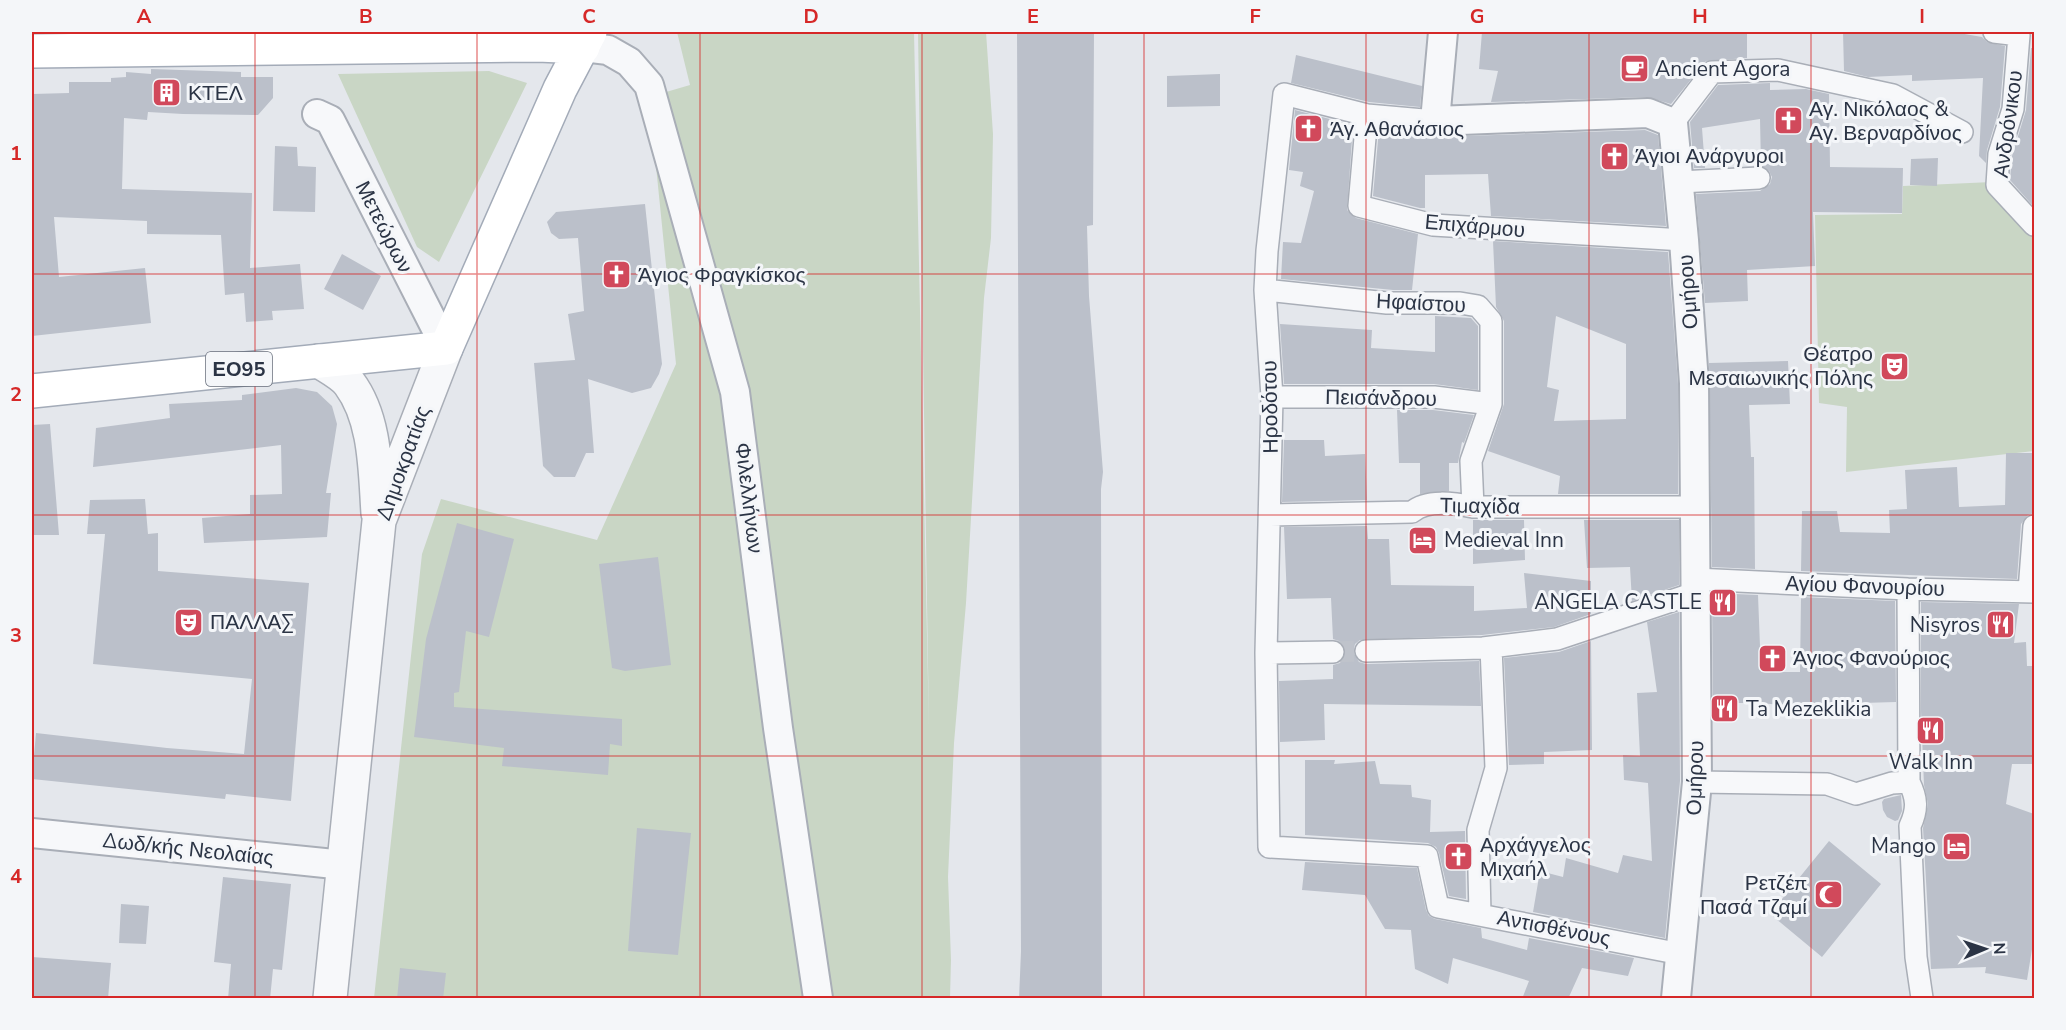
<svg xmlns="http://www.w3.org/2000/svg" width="2066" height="1030" font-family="'Nunito Sans',sans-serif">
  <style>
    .green { fill: #c9d6c5 }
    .building { fill: #bbc0ca; fill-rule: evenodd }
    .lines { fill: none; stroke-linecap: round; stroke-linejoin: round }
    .pedestrian-tunnel { stroke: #bfc3cb; stroke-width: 21; stroke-dasharray: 21 10; stroke-linecap: butt }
    .pedestrian-casing { stroke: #a9aeb7; stroke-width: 24 }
    .minor-casing { stroke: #a9aeb7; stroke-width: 32 }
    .tertiary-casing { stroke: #a9aeb7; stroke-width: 36 }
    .primary-casing { stroke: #a3abb8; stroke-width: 36 }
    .pedestrian { stroke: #f7f8fa; stroke-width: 21 }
    .minor { stroke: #f7f8fa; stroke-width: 28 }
    .tertiary { stroke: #f7f8fa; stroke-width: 33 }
    .primary { stroke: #fff; stroke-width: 33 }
    .grid { fill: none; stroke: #d62828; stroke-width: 1.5; stroke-opacity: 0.55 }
    .labels { text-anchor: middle; stroke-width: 6; stroke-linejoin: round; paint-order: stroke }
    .shield { fill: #f4f6f9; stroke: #676e7b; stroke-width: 1.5 }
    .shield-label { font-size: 20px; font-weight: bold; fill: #2b3445 }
    .poi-label { font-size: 21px; fill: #2b3445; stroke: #f4f6f9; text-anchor: start }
    .street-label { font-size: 21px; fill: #2b3445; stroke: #f4f6f9 }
    .neatline { fill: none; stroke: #d62828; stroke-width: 2 }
    .grid-label { font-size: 20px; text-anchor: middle; font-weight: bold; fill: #d62828 }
  </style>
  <rect width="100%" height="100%" fill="#e4e7ec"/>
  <path class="green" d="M677,32H914L929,728L918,32H986L993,134L991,238L984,298L966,603L954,743L948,877L951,960L950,998H374L422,554L441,499L597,540L676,364L649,97L690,85Z
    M489,71L527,83L439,262L417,247L338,74Z
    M1992,182L2034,232V451L1846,472L1847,407L1819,403L1815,215L1902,214L1903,186Z"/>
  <path class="building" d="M1017,32H1094L1093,225L1087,226L1089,296L1103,472L1101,489L1102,999H1019L1021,951Z
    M1482,32H1747V58L1706,61L1671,104L1647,97L1491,102L1498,71L1479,69Z
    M1843,32H1953L1982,37L1987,42L2005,46L2000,107L1987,150L1986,163L1979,156L1983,78L1912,81V75L1868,77L1844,71Z
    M2031,48H2034V207L2010,180L2012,156L2026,110Z
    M1296,55L1422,86L1420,107L1369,102L1291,83Z
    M151,69L241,72V77H273V98L258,115L183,114L148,112L147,120L124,118L122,189L252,193L250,268L300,264L304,309L272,311L273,320L246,322L244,293L225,295L221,235L147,234V221L54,217L59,277L145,268L151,323L32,336V94L69,93V82H111V78L126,77V72L151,74Z
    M1220,74V106L1167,107V76Z
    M1770,83V90L1806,89L1829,94L1830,167L1903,168L1902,213L1813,212L1815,266L1747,270L1748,301L1705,303L1696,194L1760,191L1770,184L1772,177L1769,171L1761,166L1760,119L1702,128L1705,168H1694L1690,122L1718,85Z
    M1295,110L1353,125L1347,210L1356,218L1418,234L1412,290H1393L1281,279L1283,242L1301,243L1314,191L1300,186L1303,172L1289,170Z
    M1379,129L1424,133L1436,137L1645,130L1658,135L1666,226L1491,216L1488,174L1425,175V208H1420L1373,196Z
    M275,146L297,147L298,166L316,167L315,212L273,211Z
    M1938,158L1937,186L1910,185L1911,159Z
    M645,204L662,364L659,374L651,388L632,393L588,379L594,453H586L575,477H554L543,466L534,363L575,360L568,314L584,311L578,238L559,239L551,233L547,222L556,212Z
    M1493,241L1668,252L1678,384V494H1558L1560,476L1488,451L1504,404V321L1496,307ZM1556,316L1626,344V419L1554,421L1559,390L1547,387Z
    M342,254L381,276L363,310L324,289Z
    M1435,316L1471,318L1478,326V390L1434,384H1284L1280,324L1372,330L1371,348L1435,352Z
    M1788,361L1790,404L1749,405L1751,457H1754L1755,569L1712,567L1709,363Z
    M296,388L317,392L332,406L337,424L326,493H331L327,537L204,543L202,518L250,514V495L282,494L281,445L93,467L96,428L170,418L169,404L242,400V395Z
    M1397,410H1433L1474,415L1464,443L1462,442L1458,463H1449V491L1420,494V463H1399Z
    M50,424L59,535H32V425Z
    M1284,440H1324L1325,456L1365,454L1367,500L1282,502Z
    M2006,453H2034V513L2028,515L2021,524L2017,579L1801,571L1802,511H1837L1840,532L1890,533L1889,510L1907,509L1905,470L1957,467L1959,507L2005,505Z
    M145,499L148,534L158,533V571L309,583L291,801L226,794L225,799L32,779L36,733L167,748L244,754L252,679L93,664L105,534H87L90,500Z
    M1473,520H1524L1525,560L1473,564Z
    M1584,520H1679V585L1632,601L1630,567L1587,568Z
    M457,523L514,539L489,637L466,631L459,692L454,693V707L622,719V746L610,744L608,775L502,766L504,748L414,737L426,639Z
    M1367,526L1368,539H1389L1391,585L1474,586V611L1527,608L1524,573L1591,581V614L1554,627L1482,635L1360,640L1355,644L1353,652L1359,662L1366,664L1479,661L1481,706L1324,704L1325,740L1280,742L1279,681L1333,679V665L1340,663L1346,652L1344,645L1339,641L1333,639L1331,598L1287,599L1284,527Z
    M658,557L671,665L625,671L612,668L599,564Z
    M1712,593L1758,595L1761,672H1800L1801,597L1895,601L1896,702L1862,703V707L1833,708V711L1761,703H1715V719H1713Z
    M1921,602L2019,604L2014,643L2026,642L2027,666H2034V764H2012L2006,804L2034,814V937L2027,980L1985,973L1986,967L1931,969L1923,828L1928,804L1924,785L1921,711Z
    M1679,612L1680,781L1665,938L1533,912L1540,871L1563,877L1566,858L1618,873L1623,855L1652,861L1648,783L1624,780L1623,755L1640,756L1637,693L1657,692L1647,622Z
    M1591,641L1592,750L1544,752V764L1509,765L1504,658L1559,652Z
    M1305,760H1335L1334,764L1375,761L1380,784L1411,785L1412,797L1431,800L1430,832L1465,831L1466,899L1449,896L1439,853L1436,847L1428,843L1305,835Z
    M1901,795L1902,811L1898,820L1895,821L1887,817L1883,810L1882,802L1884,799Z
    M637,828L691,833L678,955L628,951Z
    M1829,841L1881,884L1822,957L1770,914Z
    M1305,862L1417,868L1426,910L1429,916L1435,919L1481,928L1482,938L1527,950L1529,938L1634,958L1628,976L1582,968L1568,999H1522L1529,981L1453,958L1448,984L1415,969L1411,930L1385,929L1365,895L1302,890Z
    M223,877L291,884L282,970L273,969L270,999H228L231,964L214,962Z
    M121,904L149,906L146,944L119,943Z
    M32,957L111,963L108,999H32Z
    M400,968L446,973L443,999H397Z"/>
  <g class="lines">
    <path class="pedestrian-tunnel" d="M1333,652L1366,651"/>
    <defs>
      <path id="pedestrian" d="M1994,32L2019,35L2013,109L1999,154L1997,185L2034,225
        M1367,115L1359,206L1433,225L1684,240
        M1435,121L1367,115L1284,94L1267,251L1265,290L1272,397L1266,653L1269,847L1427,856L1438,907L1681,954
        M1673,123L1712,72L1778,70L1893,95L1962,132
        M1679,182L1759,178
        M1265,290L1387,303H1460L1478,306L1491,321V404L1471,461L1473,507
        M1272,397H1434L1491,404
        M1270,515L1412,512C1427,499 1454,503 1473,507H1694
        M1695,579L1908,589L2034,592
        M1908,589L1909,782C1917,798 1918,809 1910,826L1916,957L1922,998
        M2029,591L2034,526
        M1366,651L1483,648L1557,639L1695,593
        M1266,653L1333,652
        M1697,782L1827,784L1856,794L1892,783L1909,782
        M1480,914L1478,830L1496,768L1491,647"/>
      <path id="minor" d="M1443,32L1435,121L1648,113L1673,123L1684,240L1694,383L1697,782L1676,998
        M583,47L608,50L629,62L649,85L735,392L778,728L818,998
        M317,114L330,120L446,348
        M32,833L344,865"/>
      <path id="tertiary" d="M319,361C328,367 342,374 349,383C376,419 375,470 378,513
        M330,998L379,521L446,348"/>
      <path id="primary" d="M32,51L538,45L583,47
        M32,391L446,348L560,89L590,32"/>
    </defs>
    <use href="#pedestrian" class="pedestrian-casing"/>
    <use href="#minor" class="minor-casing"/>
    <use href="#tertiary" class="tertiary-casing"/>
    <use href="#primary" class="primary-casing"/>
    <use href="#pedestrian" class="pedestrian"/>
    <use href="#minor" class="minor"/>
    <use href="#tertiary" class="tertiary"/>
    <use href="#primary" class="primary"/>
  </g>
  <path class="grid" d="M255,32V998M477,32V998M700,32V998M922,32V998M1144,32V998M1366,32V998M1589,32V998M1811,32V998M32,274H2034M32,515H2034M32,756H2034"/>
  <defs>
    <symbol id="cafe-square" viewBox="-11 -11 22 22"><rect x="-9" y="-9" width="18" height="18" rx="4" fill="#d1495b" stroke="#f4f6f9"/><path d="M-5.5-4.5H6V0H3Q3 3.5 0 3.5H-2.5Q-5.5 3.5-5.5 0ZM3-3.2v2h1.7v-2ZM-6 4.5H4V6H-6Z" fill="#fff"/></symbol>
    <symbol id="building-square" viewBox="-11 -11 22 22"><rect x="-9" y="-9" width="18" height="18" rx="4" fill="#d1495b" stroke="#f4f6f9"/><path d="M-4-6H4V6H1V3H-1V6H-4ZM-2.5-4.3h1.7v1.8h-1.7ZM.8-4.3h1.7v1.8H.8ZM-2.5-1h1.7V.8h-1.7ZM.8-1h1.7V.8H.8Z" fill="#fff"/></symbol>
    <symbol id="church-square" viewBox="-11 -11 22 22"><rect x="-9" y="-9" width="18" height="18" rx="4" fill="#d1495b" stroke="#f4f6f9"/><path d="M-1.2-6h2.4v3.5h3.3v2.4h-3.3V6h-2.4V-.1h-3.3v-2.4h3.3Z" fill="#fff"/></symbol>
    <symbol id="theatre-square" viewBox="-11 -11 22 22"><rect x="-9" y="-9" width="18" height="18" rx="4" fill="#d1495b" stroke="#f4f6f9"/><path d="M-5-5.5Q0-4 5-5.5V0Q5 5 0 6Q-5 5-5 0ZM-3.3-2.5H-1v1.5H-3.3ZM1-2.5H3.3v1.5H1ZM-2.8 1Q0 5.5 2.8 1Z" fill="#fff"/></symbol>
    <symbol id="hotel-square" viewBox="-11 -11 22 22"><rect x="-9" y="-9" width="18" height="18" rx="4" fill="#d1495b" stroke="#f4f6f9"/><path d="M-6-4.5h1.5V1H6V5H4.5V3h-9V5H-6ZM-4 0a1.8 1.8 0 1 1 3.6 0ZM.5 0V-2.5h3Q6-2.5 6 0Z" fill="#fff"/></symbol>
    <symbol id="restaurant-square" viewBox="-11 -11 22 22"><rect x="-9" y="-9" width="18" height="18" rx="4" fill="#d1495b" stroke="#f4f6f9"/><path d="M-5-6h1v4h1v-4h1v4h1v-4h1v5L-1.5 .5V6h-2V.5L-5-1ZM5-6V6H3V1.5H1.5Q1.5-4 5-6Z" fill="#fff"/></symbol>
    <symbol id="mosque-square" viewBox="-11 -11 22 22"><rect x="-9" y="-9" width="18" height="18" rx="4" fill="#d1495b" stroke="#f4f6f9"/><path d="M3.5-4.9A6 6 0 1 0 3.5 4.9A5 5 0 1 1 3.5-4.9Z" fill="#fff"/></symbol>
  </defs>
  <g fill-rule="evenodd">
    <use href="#cafe-square" x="1618" y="52" width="33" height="33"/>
    <use href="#building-square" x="150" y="76" width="33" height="33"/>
    <use href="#church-square" x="1772" y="104" width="33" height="33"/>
    <use href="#church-square" x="1292" y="112" width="33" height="33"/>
    <use href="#church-square" x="1598" y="140" width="33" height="33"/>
    <use href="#church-square" x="600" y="258" width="33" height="33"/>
    <use href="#theatre-square" x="1878" y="350" width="33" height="33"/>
    <use href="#hotel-square" x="1406" y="524" width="33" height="33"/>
    <use href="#restaurant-square" x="1706" y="586" width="33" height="33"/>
    <use href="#theatre-square" x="172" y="606" width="33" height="33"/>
    <use href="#restaurant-square" x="1984" y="608" width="33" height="33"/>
    <use href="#church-square" x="1756" y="642" width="33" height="33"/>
    <use href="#restaurant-square" x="1708" y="692" width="33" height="33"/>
    <use href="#restaurant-square" x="1914" y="714" width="33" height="33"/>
    <use href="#hotel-square" x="1940" y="830" width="33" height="33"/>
    <use href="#church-square" x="1442" y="840" width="33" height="33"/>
    <use href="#mosque-square" x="1812" y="878" width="33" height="33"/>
  </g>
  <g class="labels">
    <rect class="shield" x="206" y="352" width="66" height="34" rx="4.5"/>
    <g class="shield-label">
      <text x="239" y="376">ΕΟ95</text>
    </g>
    <g class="poi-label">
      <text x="1655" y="76">Ancient Agora</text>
      <text x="188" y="100">ΚΤΕΛ</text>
      <text x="1809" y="116">Αγ. Νικόλαος &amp;<tspan x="1809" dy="24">Αγ. Βερναρδίνος</tspan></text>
      <text x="1330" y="136">Άγ. Αθανάσιος</text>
      <text x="1635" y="163">Άγιοι Ανάργυροι</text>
      <text x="638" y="282">Άγιος Φραγκίσκος</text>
      <text x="1873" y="361" text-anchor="end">Θέατρο<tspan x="1873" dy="24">Μεσαιωνικής Πόλης</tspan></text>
      <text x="1444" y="547">Medieval Inn</text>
      <text x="1702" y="609" text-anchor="end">ANGELA CASTLE</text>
      <text x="210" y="629">ΠΑΛΛΑΣ</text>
      <text x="1980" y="632" text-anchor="end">Nisyros</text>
      <text x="1793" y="665">Άγιος Φανούριος</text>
      <text x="1746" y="716">Ta Mezeklikia</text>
      <text x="1931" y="769" text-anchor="middle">Walk Inn</text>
      <text x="1480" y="852">Αρχάγγελος<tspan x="1480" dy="24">Μιχαήλ</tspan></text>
      <text x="1936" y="853" text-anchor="end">Mango</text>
      <text x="1807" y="890" text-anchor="end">Ρετζέπ<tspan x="1807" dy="24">Πασά Τζαμί</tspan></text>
    </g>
    <g class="street-label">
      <text transform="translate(2008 124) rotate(-82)" y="7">Ανδρόνικου</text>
      <text transform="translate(1475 226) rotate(5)" y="7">Επιχάρμου</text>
      <text transform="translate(384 227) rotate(63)" y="7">Μετεώρων</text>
      <text transform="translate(1688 292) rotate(-94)" y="7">Ομήρου</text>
      <text transform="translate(1421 303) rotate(3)" y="7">Ηφαίστου</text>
      <text transform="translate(1381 398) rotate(1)" y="7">Πεισάνδρου</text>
      <text transform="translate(1270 407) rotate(-91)" y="7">Ηροδότου</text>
      <text transform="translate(403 463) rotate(-70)" y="7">Δημοκρατίας</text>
      <text transform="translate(749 498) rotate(83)" y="7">Φιλελλήνων</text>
      <text transform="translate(1480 506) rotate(1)" y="7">Τιμαχίδα</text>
      <text transform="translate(1865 586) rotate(2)" y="7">Αγίου Φανουρίου</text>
      <text transform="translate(1695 778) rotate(-88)" y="7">Ομήρου</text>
      <text transform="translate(188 849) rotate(6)" y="7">Δωδ/κής Νεολαίας</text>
      <text transform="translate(1554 928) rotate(11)" y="7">Αντισθένους</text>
    </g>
  </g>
  <rect width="2066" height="1030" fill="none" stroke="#f4f6f9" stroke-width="66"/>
  <g transform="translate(1985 949) rotate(88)" stroke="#f4f6f9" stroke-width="4.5" paint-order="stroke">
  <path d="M0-4.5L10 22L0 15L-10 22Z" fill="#2b3445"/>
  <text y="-9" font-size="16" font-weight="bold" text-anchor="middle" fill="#2b3445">N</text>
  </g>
  <rect x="33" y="33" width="2000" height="964" class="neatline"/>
  <g class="grid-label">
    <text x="144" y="23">A</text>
    <text x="366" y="23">B</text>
    <text x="589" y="23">C</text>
    <text x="811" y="23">D</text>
    <text x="1033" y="23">E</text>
    <text x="1255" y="23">F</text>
    <text x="1477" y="23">G</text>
    <text x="1700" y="23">H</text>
    <text x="1922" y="23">I</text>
    <text x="16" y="160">1</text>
    <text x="16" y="401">2</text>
    <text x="16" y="642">3</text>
    <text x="16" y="883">4</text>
  </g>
</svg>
